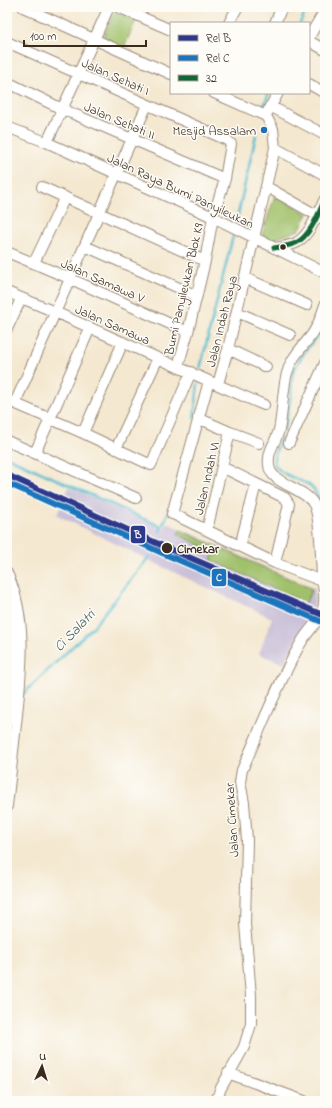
<svg xmlns="http://www.w3.org/2000/svg" width="332" height="1108" font-family="'Indie Flower',sans-serif">
  <style>
    .industrial { fill: #c9bfd7 }
    .green { fill: #a0c16a; stroke: #6e7644 }
    .lines { fill: none; stroke-linecap: round; stroke-linejoin: round }
    .stream { stroke: #50bacc; stroke-width: 2.5 }
    .minor-casing { stroke: #988977; stroke-width: 12 }
    .minor { stroke: #fff; stroke-width: 10 }
    .bus-1-casing { stroke: #fdfcf7; stroke-width: 8 }
    .bus-1 { stroke: #156635; stroke-width: 5 }
    .rail-1-casing { stroke: #fdfcf7; stroke-width: 9 }
    .rail-2-casing { stroke: #fdfcf7; stroke-width: 9 }
    .rail-1 { stroke: #2d398b; stroke-width: 6 }
    .rail-2 { stroke: #1c75bc; stroke-width: 6 }
    .poi-dot { fill: #1f6fb2; stroke: #fdfcf7; stroke-width: 1.5 }
    .bus-dot { fill: #3b2a1e; stroke: #fdfcf7; stroke-width: 1.5 }
    .labels { text-anchor: middle; stroke-width: 3; stroke-linejoin: round; paint-order: stroke }
    .street-label { font-size: 13px; fill: #3b2a1e; stroke: #fdfcf7 }
    .poi-label { font-size: 13px; fill: #3b2a1e; stroke: #fdfcf7; text-anchor: end }
    .stop-label { font-size: 13px; font-weight: bold; fill: #3b2a1e; stroke: #fdfcf7; text-anchor: start }
    .water-label { font-size: 14px; font-style: italic; fill: #425c5b; stroke: #fdfcf7 }
    .line-badge { stroke: #fdfcf7; stroke-width: 1.5 }
    .badge-label { font-size: 11px; text-anchor: middle; font-weight: bold; fill: #fff }
  </style>
  <rect width="100%" height="100%" fill="#fdfcf7"/>
  <filter id="ink" filterUnits="userSpaceOnUse"><feTurbulence type="fractalNoise" baseFrequency=".025" numOctaves="2"/><feDisplacementMap in="SourceGraphic" scale="8" xChannelSelector="R" yChannelSelector="G"/><feConvolveMatrix kernelMatrix="1 2 1 2 8 2 1 2 1" color-interpolation-filters="sRGB"/></filter>
  <filter id="wash" filterUnits="userSpaceOnUse"><feTurbulence type="fractalNoise" baseFrequency=".012" numOctaves="4" result="noise"/><feDisplacementMap in="SourceGraphic" scale="16" xChannelSelector="R" yChannelSelector="G"/><feGaussianBlur stdDeviation="0.9" result="paint"/><feColorMatrix in="noise" values="0 0 0 0 0 0 0 0 0 0 0 0 0 0 0 0 0 1.4 0 .05"/><feComposite in="paint" operator="in"/></filter>
  <g filter="url(#wash)">
    <rect width="100%" height="100%" fill="#f4e8d0"/>
    <path class="industrial" d="M69,487L163,529L167,523L315,589L314,606L284,664L259,654L272,618L169,570L57,515Z"/>
    <path class="green" d="M115,12L136,20L123,50L101,41Z
      M275,195L308,214L299,230L272,240L262,235Z
      M180,530L312,589L306,603L211,560L214,552L178,534Z"/>
    <g class="lines">
      <path class="stream" d="M300,23L308,7
        M263,108L269,93
        M236,223L256,135
        M200,369L233,236
        M194,418L198,384
        M283,431C287,420 289,407 291,395C292,388 291,380 293,373C300,354 317,340 325,321
        M281,438C279,444 275,452 274,459C273,475 303,479 312,487C317,492 320,504 321,511
        M7,457L162,527
        M160,531L168,513
        M22,695L94,626L149,557"/>
    </g>
  </g>
  <g filter="url(#ink)">
    <g class="lines">
      <defs>
        <path id="minor" d="M23,7L171,74
          M118,7L171,30
          M229,23L237,8
          M275,23L282,7
          M309,37L325,10
          M309,41L325,50
          M7,42L227,140L231,144L225,179L213,217L205,261L188,332L178,366
          M7,82L62,109L225,179
          M309,84L325,93
          M214,93L266,116
          M270,106L325,135
          M267,113L278,93
          M7,127L46,142L213,217L325,273
          M46,142L49,138L109,7
          M275,148L325,175
          M42,187L205,261
          M267,187L325,220
          M85,246L197,296
          M274,248C281,247 289,246 296,243C310,235 318,213 325,199
          M7,252L71,279L188,332
          M34,263L65,197
          M245,278L307,305
          M7,292L55,312L209,381
          M237,312L290,335
          M7,329L21,299
          M228,349L266,367
          M218,384L228,349L275,148L273,129L266,116
          M7,400L83,433L151,465L191,372
          M15,403C59,304 103,204 147,105
          M198,418L230,432L259,443
          M83,433L123,342
          M7,441L136,498
          M289,443L325,363
          M116,449L158,358
          M35,453L90,328
          M222,467L285,498L289,504L275,563
          M172,514L209,381L264,405
          M173,514L275,563L322,581
          M207,530L230,432
          M240,546L256,484
          M7,573C29,620 21,674 16,724C13,751 10,779 7,806
          M7,594C18,636 12,679 7,721
          M228,1073L304,1101
          M216,1101L221,1088L244,1047L251,1024V996L245,924L247,840L244,803L240,782L242,770C261,728 279,680 302,641C310,628 324,617 324,602C325,594 323,585 322,578C321,561 321,515 313,503C303,487 270,484 269,465C267,451 276,442 279,430C283,412 282,391 287,373C291,357 304,346 313,333C319,324 322,314 325,305"/>
      </defs>
      <use href="#minor" class="minor-casing"/>
      <use href="#minor" class="minor"/>
      <defs>
        <path id="bus-1" d="M274,248C281,247 289,246 296,243C311,235 318,214 325,199"/>
      </defs>
      <use href="#bus-1" class="bus-1-casing"/>
      <use href="#bus-1" class="bus-1"/>
      <defs>
        <path id="rail-1" d="M7,475L163,546L325,616"/>
        <path id="rail-2" d="M7,483L160,552L322,622"/>
      </defs>
      <use href="#rail-1" class="rail-1-casing"/>
      <use href="#rail-2" class="rail-2-casing"/>
      <use href="#rail-1" class="rail-1"/>
      <use href="#rail-2" class="rail-2"/>
    </g>
  </g>
  <circle class="poi-dot" cx="264" cy="130" r="4"/>
  <g class="bus-dot">
    <circle cx="283" cy="247" r="3.5"/>
    <circle cx="167" cy="548" r="6"/>
  </g>
  <g class="labels">
    <g class="street-label">
      <text transform="translate(116 76) rotate(24)" y="5">Jalan Sehati I</text>
      <text transform="translate(120 120) rotate(23)" y="5">Jalan Sehati II</text>
      <text transform="translate(181 190) rotate(25)" y="5">Jalan Raya Bumi Panyileukan</text>
      <text transform="translate(103 280) rotate(24)" y="5">Jalan Samawa V</text>
      <text transform="translate(183 289) rotate(-77)" y="5">Bumi Panyileukan Blok K9</text>
      <text transform="translate(221 321) rotate(-76)" y="5">Jalan Indah Raya</text>
      <text transform="translate(113 324) rotate(24)" y="5">Jalan Samawa</text>
      <text transform="translate(206 478) rotate(-77)" y="5">Jalan Indah VI</text>
      <text transform="translate(231 820) rotate(-94)" y="5">Jalan Cimekar</text>
    </g>
    <g class="poi-label">
      <text x="256" y="135">Mesjid Assalam</text>
    </g>
    <g class="stop-label">
      <text x="177" y="553">Cimekar</text>
    </g>
    <g class="water-label">
      <text transform="translate(74 630) rotate(-46)" y="5">Ci Salatri</text>
    </g>
  </g>
  <g class="line-badge">
    <rect x="130" y="525" width="16" height="19" rx="4" fill="#2d398b"/>
    <rect x="211" y="568" width="16" height="19" rx="4" fill="#1c75bc"/>
  </g>
  <g class="badge-label">
    <text x="138" y="538">B</text>
    <text x="219" y="581">C</text>
  </g>
  <rect width="332" height="1108" fill="none" stroke="#fdfcf7" stroke-width="24"/>
  <rect x="170" y="22" width="140" height="72" fill="#fdfcf7" stroke="#afa8a0"/>
  <rect x="178" y="35" width="20" height="6" fill="#2d398b" stroke="#afa8a0"/>
  <text x="206" y="42" font-size="12" fill="#3b2a1e">Rel B</text>
  <rect x="178" y="55" width="20" height="6" fill="#1c75bc" stroke="#afa8a0"/>
  <text x="206" y="62" font-size="12" fill="#3b2a1e">Rel C</text>
  <rect x="178" y="75" width="20" height="6" fill="#156635" stroke="#afa8a0"/>
  <text x="206" y="82" font-size="12" fill="#3b2a1e">32</text>
  <g transform="translate(42 1066) rotate(4)" stroke="#fdfcf7" stroke-width="3" paint-order="stroke">
  <path d="M0-3L7 15L0 10L-7 15Z" fill="#3b2a1e"/>
  <text y="-6" font-size="11" font-weight="bold" text-anchor="middle" fill="#3b2a1e">U</text>
  </g>
  <path d="M24 40v6h122v-6" fill="none" stroke="#3b2a1e" stroke-width="2"/>
  <text x="30" y="40" font-size="12" fill="#3b2a1e" stroke="#fdfcf7" stroke-width="3" paint-order="stroke">100 m</text>
</svg>
